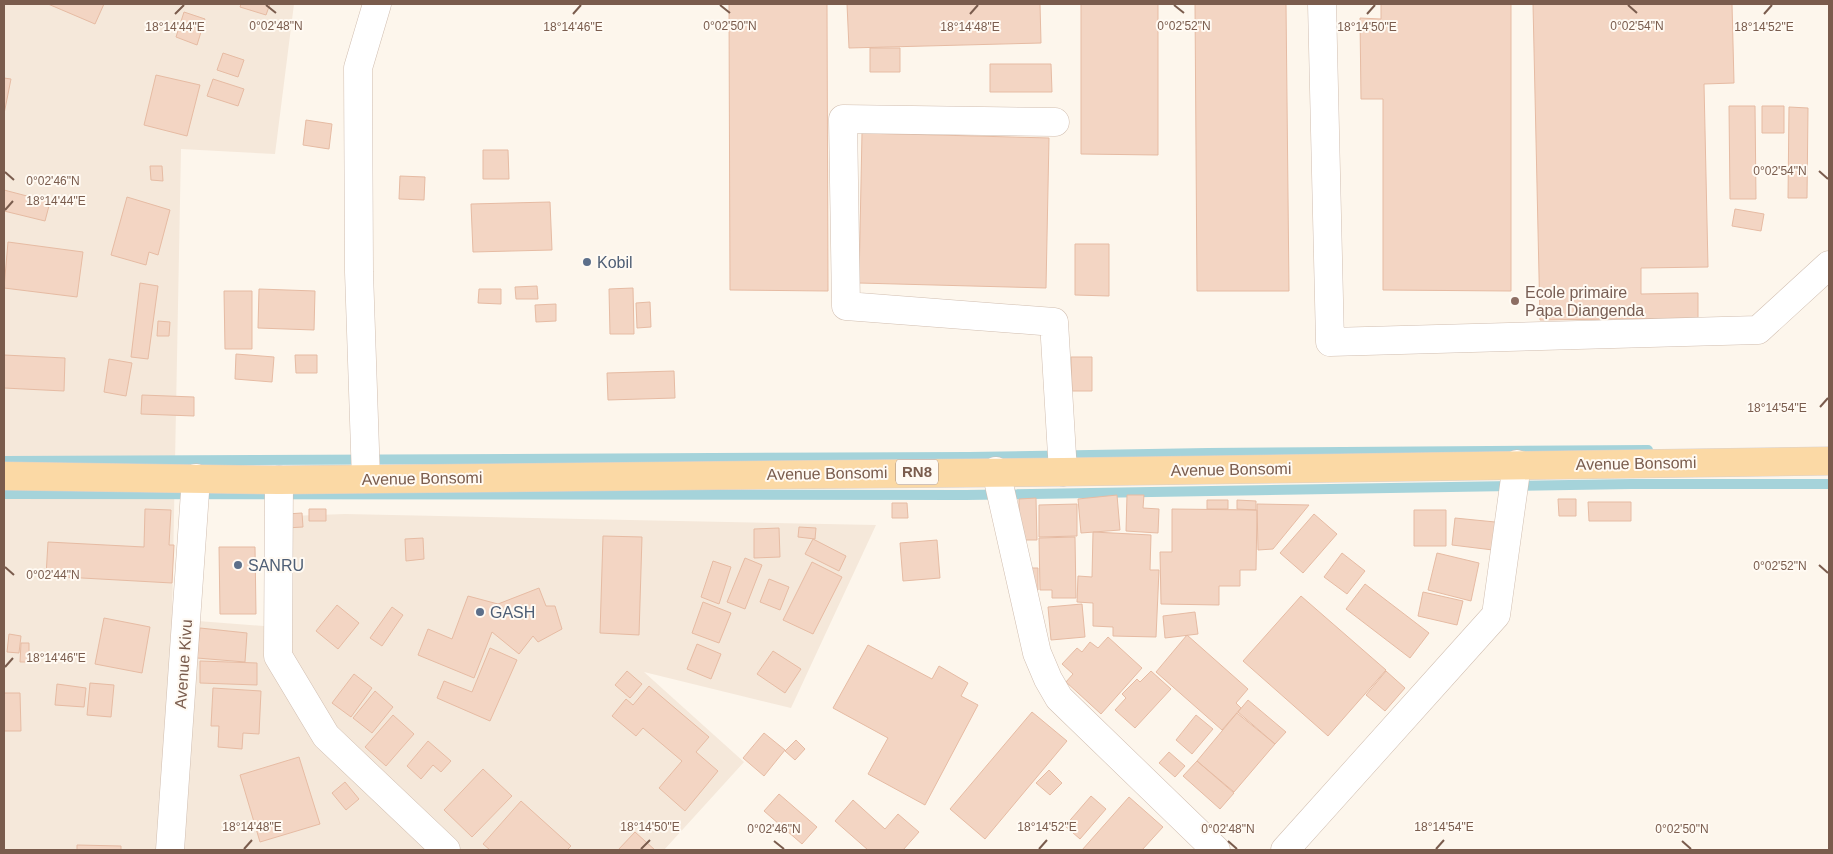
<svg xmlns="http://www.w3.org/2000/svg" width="1833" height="854" font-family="Arial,sans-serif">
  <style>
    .residential { fill: #f5e8da }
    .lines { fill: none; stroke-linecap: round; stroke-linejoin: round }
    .stream { stroke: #a5d3da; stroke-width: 10 }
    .building { fill: #f3d5c3; stroke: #e6bba3 }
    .minor-casing { stroke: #d1beb0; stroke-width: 29 }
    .major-casing { stroke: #dad1cd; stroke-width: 29 }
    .minor { stroke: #fff; stroke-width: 28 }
    .major { stroke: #fbd9a5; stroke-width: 28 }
    .ticks { fill: none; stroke: #7a5c4d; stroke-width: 2 }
    .service-dot { fill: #5c6f8a; stroke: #fffaf3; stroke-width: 2 }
    .education-dot { fill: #8d6e63; stroke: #fffaf3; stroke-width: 2 }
    .labels { text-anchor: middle; stroke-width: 4; stroke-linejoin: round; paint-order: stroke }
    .shield { fill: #fffaf3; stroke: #a28b7f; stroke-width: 1 }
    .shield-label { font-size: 15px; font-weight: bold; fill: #7a5c4d }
    .service-label { font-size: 16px; fill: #4e5e75; stroke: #fffaf3; text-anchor: start }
    .education-label { font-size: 16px; fill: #785e54; stroke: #fffaf3; text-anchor: start }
    .street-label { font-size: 16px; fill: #7a5c4d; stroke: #fffaf3 }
    .ticks-label { font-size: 12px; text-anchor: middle; fill: #7a5c4d; stroke: #fffaf3; stroke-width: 4; stroke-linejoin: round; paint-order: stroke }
  </style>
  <rect width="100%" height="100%" fill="#fdf6ec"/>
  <path class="residential" d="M4,4H294L275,154L181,149L172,619L290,628V516L345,514L876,525L791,708L644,672L744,762L664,850H4Z"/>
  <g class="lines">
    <path class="stream" d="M4,461L969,457L1208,453L1648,450
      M4,494L966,495L1631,484H1829"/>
  </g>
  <path class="building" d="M48,4H104L95,24Z
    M241,4H270L266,15L240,7Z
    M729,4H827L828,291L730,290Z
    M847,4H1040L1041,43L849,48Z
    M1081,4H1158V155L1081,154Z
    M1195,4H1286L1289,291H1197Z
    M1381,4H1511V291L1383,290V99H1361L1360,18L1381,19Z
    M1533,4H1732L1734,83L1704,84L1708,267L1641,268V294L1698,293V318L1540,320Z
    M184,12L205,19L197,45L176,37Z
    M870,48H900V72H870Z
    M223,53L244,60L238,77L217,70Z
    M990,64H1051L1052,92H990Z
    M156,75L200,85L187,136L144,125Z
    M4,78L11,79L4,114Z
    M213,79L244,89L238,106L207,96Z
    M1729,106H1755L1756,199H1730Z
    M1762,106H1784V133H1762Z
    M1789,107L1808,108L1807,198H1788Z
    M306,120L332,124L329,149L303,145Z
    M862,133L1049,138L1046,288L859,283Z
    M483,150H508L509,179H483Z
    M150,166H162L163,181L151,180Z
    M400,176L425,177L424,200L399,199Z
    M4,190L50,202L45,221L4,211Z
    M127,197L170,210L158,255L149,252L146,265L111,255Z
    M550,202L552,250L473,252L471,204Z
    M1735,209L1764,214L1761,231L1732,226Z
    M8,242L83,252L77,297L4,288Z
    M1075,244H1109V296L1075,295Z
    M140,283L158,286L148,359L131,357Z
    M537,286L538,299H516L515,287Z
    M633,288L634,334H610L609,289Z
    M259,289L315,291L314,330L258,328Z
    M479,289H501V304L478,303Z
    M224,291H252V349H225Z
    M650,302L651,327L637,328L636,303Z
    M556,304V321L536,322L535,305Z
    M158,321L170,322L169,336H157Z
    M236,354L274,357L272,382L235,379Z
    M4,355L65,358L64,391L4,388Z
    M295,355H317V373H296Z
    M1071,357H1092V391H1072Z
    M109,359L132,363L126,396L104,392Z
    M674,371L675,398L608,400L607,373Z
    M142,395L194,397V416L141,414Z
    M1117,495L1120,530L1081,533L1078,499Z
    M1127,495H1144L1143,508L1159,509L1158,533L1126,531Z
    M1036,498L1037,540H1019V499Z
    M1558,499H1576V516H1559Z
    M1207,500H1228V509H1207Z
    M1237,500L1256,501V510L1237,509Z
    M1588,502H1631V521H1589Z
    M892,503H907L908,518H892Z
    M1077,504V536L1039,537V505Z
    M1257,504L1309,505L1273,549L1258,550Z
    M145,509L171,510L169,545H174L172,583L46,576L48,542L144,547Z
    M309,509H326V521H309Z
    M1172,509L1257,510L1256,570H1240V586H1219V605L1161,604L1160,552H1172Z
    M1414,510H1446V546H1414Z
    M302,513L303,527L286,528V514Z
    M1314,514L1337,534L1303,573L1280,553Z
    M1455,518L1495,522L1493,550L1452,545Z
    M799,527L816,528L815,539L798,537Z
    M779,528L780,557L754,558V529Z
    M1093,532L1151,535L1150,570H1159L1156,637L1113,636V627L1093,626V603L1077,602L1078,576L1092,577Z
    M603,536L642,537L639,635L600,633Z
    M1075,537L1076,598H1052V590H1040L1039,538Z
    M423,538L424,559L406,561L405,539Z
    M813,539L846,556L839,571L805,554Z
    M937,540L940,578L903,581L900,543Z
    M219,547H255L256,614H220Z
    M1342,553L1365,571L1347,594L1324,577Z
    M1437,553L1479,563L1471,601L1428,590Z
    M745,558L762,565L745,609L727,602Z
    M713,561L731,567L719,604L701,597Z
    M812,562L842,577L813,634L783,620Z
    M1026,568H1038V590H1027Z
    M769,579L789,587L780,610L760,602Z
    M1365,584L1429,633L1410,658L1346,609Z
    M539,588L546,606H555L562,629L538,642L533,636L519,654L492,632L474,678L418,655L428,629L452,639L468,596L498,604Z
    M1423,592L1463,601L1457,625L1418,616Z
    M1301,596L1386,670L1328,736L1243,661Z
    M703,602L731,613L719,643L692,633Z
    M1082,604L1085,637L1051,640L1048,607Z
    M337,605L359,623L338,649L316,631Z
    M392,607L403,615L382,646L370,638Z
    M1195,612L1198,634L1165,638L1163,616Z
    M104,618L150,627L142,673L95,664Z
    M200,628L247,633L245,662L197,658Z
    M9,634L21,636L19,653L7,652Z
    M1187,635L1248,689L1236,703L1241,708L1222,730L1156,672Z
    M1108,637L1142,668L1101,714L1066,682L1073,674L1062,664L1077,648L1082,652L1090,642L1098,648Z
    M21,643H29V662H20Z
    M697,644L721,654L711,679L687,669Z
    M868,645L932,679L939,666L968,683L961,696L978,705L925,805L868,774L888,738L833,708Z
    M490,648L517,660L490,721L437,698L444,681L472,692Z
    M773,651L801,669L785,693L757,674Z
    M200,661L257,663V685L200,683Z
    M627,671L642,684L630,698L615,685Z
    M1151,671L1171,689L1135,728L1115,710L1126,698L1122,694L1137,679L1140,682Z
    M1386,671L1405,688L1385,711L1366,695Z
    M354,674L372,688L351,717L332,703Z
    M90,683L114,685L111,717L87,715Z
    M57,684L86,688L84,707L55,705Z
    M649,686L709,737L696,752L718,771L685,811L659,788L682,761L643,728L636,736L612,716L626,699L633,705Z
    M213,688L261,691L259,734L243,733L242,749L218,747L219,726H211Z
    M375,691L393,707L372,733L353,718Z
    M4,693H20L21,731H4Z
    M1248,700L1286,732L1275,744L1238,712Z
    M1032,712L1067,741L985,839L950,809Z
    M1237,713L1275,744L1234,792L1197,761Z
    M393,715L414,734L386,766L365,747Z
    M1196,715L1213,729L1192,754L1176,740Z
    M764,733L785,750L764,776L743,758Z
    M796,740L805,749L795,760L785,751Z
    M428,741L451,761L441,772L433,765L421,779L407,766Z
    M1169,752L1185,766L1175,777L1159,763Z
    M299,757L320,824L260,842L240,775Z
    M1197,761L1234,793L1220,809L1183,776Z
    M483,769L512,796L472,837L444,810Z
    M1049,770L1062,783L1050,795L1036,783Z
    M345,782L359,799L346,810L332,793Z
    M779,794L817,827L802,844L764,811Z
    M1091,796L1106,809L1080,839L1065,826Z
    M1129,797L1163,827L1142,850H1082Z
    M853,800L885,829L898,814L919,832L903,850H868L835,821Z
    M521,801L571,846L567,850H490L483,844Z
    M635,832L655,850H618Z
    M77,845L121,846V850H77Z"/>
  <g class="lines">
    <defs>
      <path id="minor" d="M1322,4L1330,342L1758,330L1829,265
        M1055,122L843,119L846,306L1054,322L1063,472
        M996,471L1037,653L1048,679L1059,698L1216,850
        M366,479L359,272L358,68L377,4
        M279,480L278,656L326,736L446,850
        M170,850L196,478
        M1285,850L1496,615L1517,464"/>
      <path id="major" d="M4,476L279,480L1063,472L1829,461"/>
    </defs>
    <use href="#minor" class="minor-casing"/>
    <use href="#major" class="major-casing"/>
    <use href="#minor" class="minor"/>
    <use href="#major" class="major"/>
  </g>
  <path class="ticks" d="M266,5L276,13M720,5L730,13M1174,5L1184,13M1628,5L1637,13M175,14L184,5M573,14L581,5M970,14L978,5M1367,14L1375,5M1764,14L1772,5M1819,171L1828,179M5,172L14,180M5,210L13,201M1820,407L1828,398M1819,565L1828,573M5,567L14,575M5,667L13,658M774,841L784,849M1228,841L1237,849M1682,841L1691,849M244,849L252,840M641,849L650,840M1039,849L1047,840M1436,849L1444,840"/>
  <g class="service-dot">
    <circle cx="587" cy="262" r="5"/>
    <circle cx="238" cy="565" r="5"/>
    <circle cx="480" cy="612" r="5"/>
  </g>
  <circle class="education-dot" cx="1515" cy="301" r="5"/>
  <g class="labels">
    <rect class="shield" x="896" y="459.5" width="42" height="25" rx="4"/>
    <g class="shield-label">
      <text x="917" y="477">RN8</text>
    </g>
    <g class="service-label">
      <text x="597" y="268">Kobil</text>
      <text x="248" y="571">SANRU</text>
      <text x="490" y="618">GASH</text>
    </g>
    <g class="education-label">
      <text x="1525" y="298">Ecole primaire<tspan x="1525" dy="18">Papa Diangenda</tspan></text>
    </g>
    <g class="street-label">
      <text transform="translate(1636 463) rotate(-1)" y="6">Avenue Bonsomi</text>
      <text transform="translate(1231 469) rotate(-1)" y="6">Avenue Bonsomi</text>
      <text transform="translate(827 473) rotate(-1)" y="6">Avenue Bonsomi</text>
      <text transform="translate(422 478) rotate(-1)" y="6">Avenue Bonsomi</text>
      <text transform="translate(183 664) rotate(-86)" y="6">Avenue Kivu</text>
    </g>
  </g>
  <g class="ticks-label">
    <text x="276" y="30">0°02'48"N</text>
    <text x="730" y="30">0°02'50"N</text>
    <text x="1184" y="30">0°02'52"N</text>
    <text x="1637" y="30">0°02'54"N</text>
    <text x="175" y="31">18°14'44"E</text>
    <text x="573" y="31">18°14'46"E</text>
    <text x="970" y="31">18°14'48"E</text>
    <text x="1367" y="31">18°14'50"E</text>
    <text x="1764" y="31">18°14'52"E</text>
    <text x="1780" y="175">0°02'54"N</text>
    <text x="53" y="185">0°02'46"N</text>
    <text x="56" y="205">18°14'44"E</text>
    <text x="1777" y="412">18°14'54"E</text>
    <text x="1780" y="570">0°02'52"N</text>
    <text x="53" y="579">0°02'44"N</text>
    <text x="56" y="662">18°14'46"E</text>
    <text x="252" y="831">18°14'48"E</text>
    <text x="650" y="831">18°14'50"E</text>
    <text x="1047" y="831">18°14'52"E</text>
    <text x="1444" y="831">18°14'54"E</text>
    <text x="774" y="833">0°02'46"N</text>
    <text x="1228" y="833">0°02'48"N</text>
    <text x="1682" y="833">0°02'50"N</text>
  </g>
  <rect width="1833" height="854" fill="none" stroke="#7a5c4d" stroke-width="10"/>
</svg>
